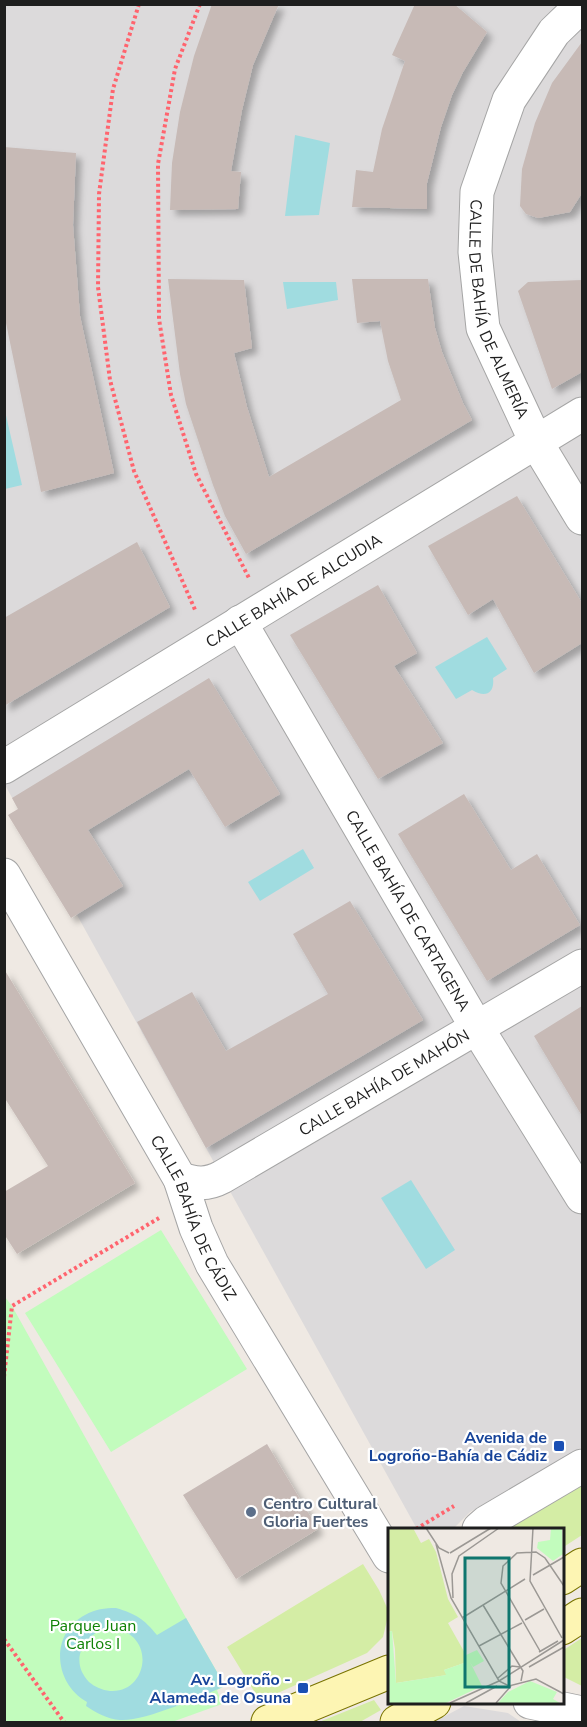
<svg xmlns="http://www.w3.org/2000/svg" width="587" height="1727" font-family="'Nunito Sans',sans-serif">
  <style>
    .residential { fill: #dcdadb }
    .grass { fill: #d4eda5 }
    .park { fill: #c2fcbd }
    .water { fill: #a0dce0; fill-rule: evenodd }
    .building { fill: #c7bab6; filter: url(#shadow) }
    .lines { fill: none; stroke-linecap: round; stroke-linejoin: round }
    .street-casing { stroke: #a5a5a5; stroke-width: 35 }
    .secondary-casing { stroke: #797300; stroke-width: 35 }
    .path { stroke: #ff646e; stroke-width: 4; stroke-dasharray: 3 3; stroke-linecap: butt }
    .street { stroke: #fff; stroke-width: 33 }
    .secondary { stroke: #fdf5b3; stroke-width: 33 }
    .transit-dot { fill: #1a4fb4; stroke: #fff; stroke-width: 2 }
    .service-dot { fill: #5c6f8a; stroke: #fff; stroke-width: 2 }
    .labels { text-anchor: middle; stroke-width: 4.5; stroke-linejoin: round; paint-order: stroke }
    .street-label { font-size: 16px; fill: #1e1e1e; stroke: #fff }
    .transit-label { font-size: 16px; font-weight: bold; fill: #164399; stroke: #fff; text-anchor: end }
    .service-label { font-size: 16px; font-weight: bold; fill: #4e5e75; stroke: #fff; text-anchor: start }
    .park-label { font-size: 16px; fill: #0f8205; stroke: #fff }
    .inset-road { fill: none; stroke: #9b9894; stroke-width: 1.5 }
    .view { fill: #0f766e; fill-opacity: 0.15; stroke: #0f766e; stroke-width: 3 }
    .inset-edge { fill: none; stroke: #1e1e1e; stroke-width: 3 }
  </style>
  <defs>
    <filter id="shadow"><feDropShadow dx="5.5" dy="5.5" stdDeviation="3" flood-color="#0004"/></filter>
  </defs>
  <rect width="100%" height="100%" fill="#efe9e3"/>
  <path class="residential" d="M4,5H582V1447L470,1512L453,1529H417L5,785Z
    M464,1706L508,1713L521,1722H434Z"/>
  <path class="grass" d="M582,1483V1535L562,1548V1529H505Z
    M363,1564L379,1590L389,1612L383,1637L367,1653L260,1701L227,1647Z
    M582,1638V1686L562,1676V1651Z
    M374,1700L381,1710L360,1722H319Z"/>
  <path class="park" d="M161,1230L247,1369L111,1452L25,1313Z
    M5,1297L12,1306L186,1618L225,1686L217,1690L222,1704L172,1722H5Z"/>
  <path class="water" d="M295,135L330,143L319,215L285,216Z
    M283,282H336L338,300L287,309Z
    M5,411L22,485L5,489H4Z
    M487,637L507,669L493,678C495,694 485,698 472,690L456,699L435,667Z
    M303,849L314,868L260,901L248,882Z
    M411,1180L455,1250L426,1269L381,1198Z
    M116,1608C136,1614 144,1619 157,1635L186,1618L225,1686C202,1696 143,1722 120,1720C108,1719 96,1713 86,1706L87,1702C54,1684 49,1634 85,1615C95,1609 105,1608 116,1608ZM106,1628C158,1628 150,1694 110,1691C102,1690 95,1687 89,1682C69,1661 83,1636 106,1628Z"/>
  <path class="building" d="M212,4H279L253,65L242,110L231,171L241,172L238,209L170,210L172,163L180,112L194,56Z
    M415,4H454L487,32L463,72L452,95L441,127L427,183V209L352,207L356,170L373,172L382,129L405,61L392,55Z
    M582,42V193L570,212L538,218L526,214L520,206L522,169L535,123L552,83Z
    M4,147L76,153L73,225L80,316L114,473L41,492L6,323Z
    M168,279L244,280L252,348L234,353L247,407L269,477L401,400L388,361L380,321L357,323L352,279H428L435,328L442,352L463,403L472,420L246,554L225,516L213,485L186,404L180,374Z
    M582,280V372L552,389L518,291L528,282Z
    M517,496L582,603V643L534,673L493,599L468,615L428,546Z
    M137,542L170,607L4,706V618Z
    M378,585L417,653L394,666L443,743L378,779L290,635Z
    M209,678L280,794L225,827L189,769L88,830L123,886L71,918L8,815L18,809L12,798Z
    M464,794L511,870L537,854L580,925L487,981L398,834Z
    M350,901L423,1020L206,1148L137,1022L192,992L226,1051L328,994L293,934Z
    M4,969L135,1183L17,1254L4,1234V1192L48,1166L4,1097Z
    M582,1006V1116L534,1036Z
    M267,1444L318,1529L236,1579L183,1495Z"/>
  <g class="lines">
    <defs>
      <g id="street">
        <path id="s1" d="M582,5L554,32L509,100L477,192L475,252L483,328L536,442L582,518"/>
        <path id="s2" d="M240,622L477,1028L582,1197"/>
        <path id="s3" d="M4,767L582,414"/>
        <path id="s4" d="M4,875L180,1179L196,1228L212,1264L389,1556"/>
        <path id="s5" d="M180,1179C196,1184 207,1185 222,1177L582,966"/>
        <path d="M479,1529L487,1522L582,1466"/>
        <path d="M530,1702L582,1713"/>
      </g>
      <path id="secondary" d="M562,1578L582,1565
        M562,1628L582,1615
        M268,1722L389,1672
        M397,1722L434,1702"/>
    </defs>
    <use href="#street" class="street-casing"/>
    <use href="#secondary" class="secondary-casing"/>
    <path class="path" d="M139,4L113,89L99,194L98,287L110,380L134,471L196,612
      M200,4L175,69L158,164L159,319L171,395L196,474L250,580
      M4,1377L12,1306L159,1218
      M416,1529L454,1506
      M4,1639L64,1722"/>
    <use href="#street" class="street"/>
    <use href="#secondary" class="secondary"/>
  </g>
  <g class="transit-dot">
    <rect x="553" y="1440" width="12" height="12" rx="3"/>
    <rect x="297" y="1682" width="12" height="12" rx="3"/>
  </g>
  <circle class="service-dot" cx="251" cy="1512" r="6"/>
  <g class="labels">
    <g class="street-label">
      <text dy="6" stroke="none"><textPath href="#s1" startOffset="339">CALLE DE BAHÍA DE ALMERÍA</textPath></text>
      <text dy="6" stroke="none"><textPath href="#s3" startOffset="339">CALLE BAHÍA DE ALCUDIA</textPath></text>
      <text dy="6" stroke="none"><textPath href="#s2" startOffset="334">CALLE BAHÍA DE CARTAGENA</textPath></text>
      <text dy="6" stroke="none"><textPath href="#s5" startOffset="231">CALLE BAHÍA DE MAHÓN</textPath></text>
      <text dy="6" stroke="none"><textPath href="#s4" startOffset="392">CALLE BAHÍA DE CÁDIZ</textPath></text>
    </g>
    <g class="transit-label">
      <text x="547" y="1443">Avenida de<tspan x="547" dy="18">Logroño-Bahía de Cádiz</tspan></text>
      <text x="291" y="1685">Av. Logroño -<tspan x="291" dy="18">Alameda de Osuna</tspan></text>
    </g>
    <g class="service-label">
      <text x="263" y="1509">Centro Cultural<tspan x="263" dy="18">Gloria Fuertes</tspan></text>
    </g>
    <g class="park-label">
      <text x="93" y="1631">Parque Juan<tspan x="93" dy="18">Carlos I</tspan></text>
    </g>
  </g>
  <g transform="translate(388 1528)">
    <rect width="176" height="176" fill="#efe9e3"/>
    <path d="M0,0H25L33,15L41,11L48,24L60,71L70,89L60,95L78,127L76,135L56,142L59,147L8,155L7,121L4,103L0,104Z" fill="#d4eda5"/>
    <path d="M163,0H174L175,26L165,33L149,20L150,14L162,12ZM4,103L8,155L58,147L56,142L76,135L78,127L89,122L96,133L85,139L82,134L94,158L58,175H0V104ZM142,153L169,164L165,171L172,175H110L120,164Z" fill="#c2fcbd"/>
    <path class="inset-road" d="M38,0L51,20L61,25M145,0L142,53L174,110M176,0V20M48,16L63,70L111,153L121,158L148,151L176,166M62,25L103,0M145,47L176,29M65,70L64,46L71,28L111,0M95,77L135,143L133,153M74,90L137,51M137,92L156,81M91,118L134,95M152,123L113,55L115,38L129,25L148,24L157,30L176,58M151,124L170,113M141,139L176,119M110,150L124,138L132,139M62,175L111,153L176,112M78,175L109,158M108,175L123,158"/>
    <path class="view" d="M77,30H121V159H77Z"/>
    <rect width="176" height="176" class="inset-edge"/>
  </g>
  <rect width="587" height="1727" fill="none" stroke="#1e1e1e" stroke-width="12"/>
</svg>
